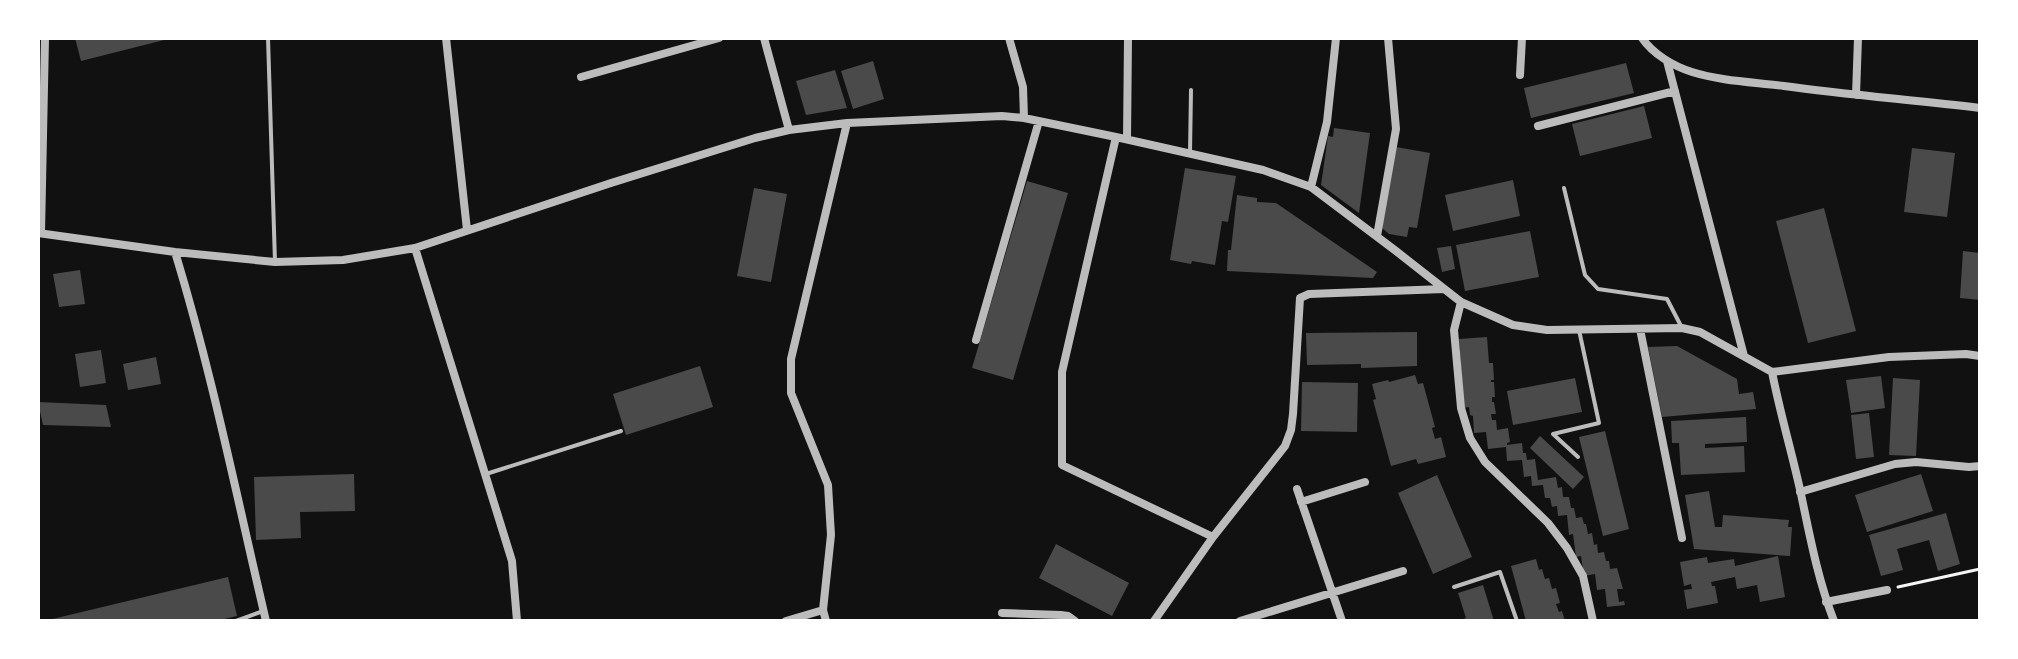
<svg xmlns="http://www.w3.org/2000/svg" width="2018" height="659" font-family="Literata,serif">
  <style>
    .building { fill: #4a4a4a }
    .lines { fill: none; stroke-linecap: round; stroke-linejoin: round }
    .path { stroke: #f5f5f5; stroke-width: 3 }
    .service { stroke: #bcbcbc; stroke-width: 4 }
    .minor { stroke: #bcbcbc; stroke-width: 8 }
  </style>
  <rect width="100%" height="100%" fill="#111"/>
  <path class="building" d="M75,38H168V39L81,61Z
    M873,61L884,99L853,109L841,71Z
    M1626,63L1634,93L1531,118L1524,88Z
    M835,70L847,108L806,115L796,81Z
    M1644,106L1652,138L1580,156L1572,124Z
    M1334,128L1370,133L1359,213L1321,185L1328,136L1333,137Z
    M1396,147L1430,153L1417,228L1409,227L1407,237L1389,234L1382,228Z
    M1912,148L1955,153L1947,217L1904,212Z
    M1185,168L1236,176L1228,222L1222,221L1215,265L1192,261L1191,264L1170,260Z
    M1513,180L1520,216L1453,231L1445,195Z
    M1027,181L1068,193L1013,380L972,368Z
    M754,188L787,194L771,282L737,276Z
    M1237,195L1257,198V202L1276,203L1377,272L1373,278L1227,271L1228,250H1231Z
    M1824,208L1856,331L1808,343L1776,221Z
    M1530,231L1539,277L1465,291L1456,245Z
    M1451,246L1455,269L1442,272L1437,248Z
    M1963,251L1980,253V300L1960,298Z
    M80,270L85,304L59,307L53,274Z
    M1417,332V366L1361,368V364L1307,365L1306,333Z
    M1487,337L1489,363H1493L1494,380H1491V382H1494L1495,397H1492V402H1494L1496,414H1491L1492,420H1496L1497,430L1508,428L1510,442L1507,443V445L1522,443L1523,453H1526L1527,460L1535,459L1538,480L1556,477L1558,488L1562,487L1563,497H1569L1571,508H1574L1576,518L1582,517L1584,524H1586L1588,534L1592,533L1594,545L1597,544L1598,553L1604,552L1606,561H1609L1610,569L1617,568L1623,589H1617L1619,602L1624,601L1625,605L1607,607L1605,589L1597,590L1595,574L1584,576L1581,556L1576,557L1573,534L1569,535L1567,515L1558,516L1557,506L1552,507L1550,498H1545L1543,485L1532,486L1531,476L1524,477L1522,460L1507,461L1506,447L1488,449L1486,432L1474,433L1473,416L1470,415L1469,407L1464,408L1459,339Z
    M1677,346L1737,379L1739,394L1753,392L1756,409L1662,417L1648,347Z
    M101,350L106,383L80,387L75,354Z
    M156,357L161,384L128,390L123,364Z
    M700,366L713,407L626,435L613,394Z
    M1415,375L1418,384L1423,383L1435,427L1432,428L1435,439L1441,437L1446,457L1418,464L1416,459L1391,466L1373,400L1376,399L1372,384L1388,380L1389,382Z
    M1881,376L1885,408L1851,413L1846,380Z
    M1575,378L1582,412L1513,425L1507,391Z
    M1893,378L1920,380L1916,456L1889,455Z
    M1302,382L1358,383L1357,432L1301,431Z
    M38,402L106,405L111,427L43,425Z
    M1869,413L1874,457L1856,459L1851,415Z
    M1746,417L1747,442L1705,444V448L1744,446L1745,472L1681,475L1679,443H1672L1671,421Z
    M1605,431L1629,529L1603,536L1579,437Z
    M1540,436L1584,477L1573,489L1530,448Z
    M354,474L355,511L300,512L301,538L256,540L254,477Z
    M1921,474L1933,511L1867,532L1855,495Z
    M1437,475L1472,557L1433,574L1398,493Z
    M1709,491L1715,527H1722L1723,515L1789,520L1788,527H1792L1790,556L1694,549L1685,495Z
    M1946,513L1960,564L1938,571L1929,540L1897,549L1903,570L1881,576L1869,535Z
    M1056,544L1129,583L1112,616L1039,578Z
    M1778,556L1785,597L1760,602L1757,585L1737,589L1735,577L1711,582L1712,586H1715L1718,603L1687,609L1684,590L1692,589L1691,584L1684,586L1680,562L1707,557L1708,563L1734,559L1735,566Z
    M1536,559L1539,570L1542,569L1545,579L1549,578L1552,589L1556,588L1560,603L1556,604L1559,612L1562,611L1565,621H1526L1511,566Z
    M228,577L237,616L216,621H44Z
    M1483,585L1494,621H1458L1466,618L1458,593Z"/>
  <g class="lines">
    <path class="path" d="M1898,587L1980,569"/>
    <path class="service" d="M268,38L275,262
      M1190,153L1191,90
      M1564,188L1585,275L1598,289L1667,299L1681,326
      M1578,457L1553,434L1599,423L1579,330
      M486,474L621,431
      M1454,587L1500,572L1517,621
      M236,621L263,611"/>
    <path class="minor" d="M446,38L467,230
      M764,38L789,130
      M1009,38L1023,87L1024,118
      M1642,38C1653,54 1673,66 1692,72C1721,81 1753,82 1784,86C1849,95 1915,100 1980,108
      M1667,61L1744,356
      M1520,75L1522,38
      M581,77L719,38
      M1856,95L1858,38
      M1538,126L1675,91
      M1116,137L1062,372V465L1213,537
      M1127,139L1128,38
      M1311,187L1327,122L1336,38
      M38,233L175,252L275,262L343,260L415,248L611,183L755,138L789,130L847,123L1002,116L1024,118L1116,137L1263,170L1311,187L1396,251L1461,302L1513,325L1547,330L1682,328L1700,332L1772,372L1889,357L1966,354L1980,356
      M41,233L45,38
      M1377,236L1396,129L1388,38
      M415,248L512,561L517,621
      M175,252C212,373 237,498 266,621
      M1461,302L1454,330L1461,408L1470,438L1485,462L1548,523L1567,548L1583,576L1593,621
      M1640,329L1682,538
      M976,340L1039,121
      M1772,372C1780,413 1792,453 1801,494C1810,537 1818,580 1834,621
      M1297,489L1342,621
      M1800,492L1895,464L1916,462L1969,467L1980,466
      M1301,502L1365,482
      M1826,602L1887,590
      M1002,613L1061,615L1068,616L1075,621
      M786,621L823,610
      M826,621L823,610L831,535L828,485L791,393V359L847,123
      M1154,621L1213,537L1285,446L1291,430L1293,414L1300,298L1309,294L1444,289
      M1240,621L1403,571"/>
  </g>
  <rect width="2018" height="659" fill="none" stroke="#ffffff" stroke-width="80"/>
</svg>
